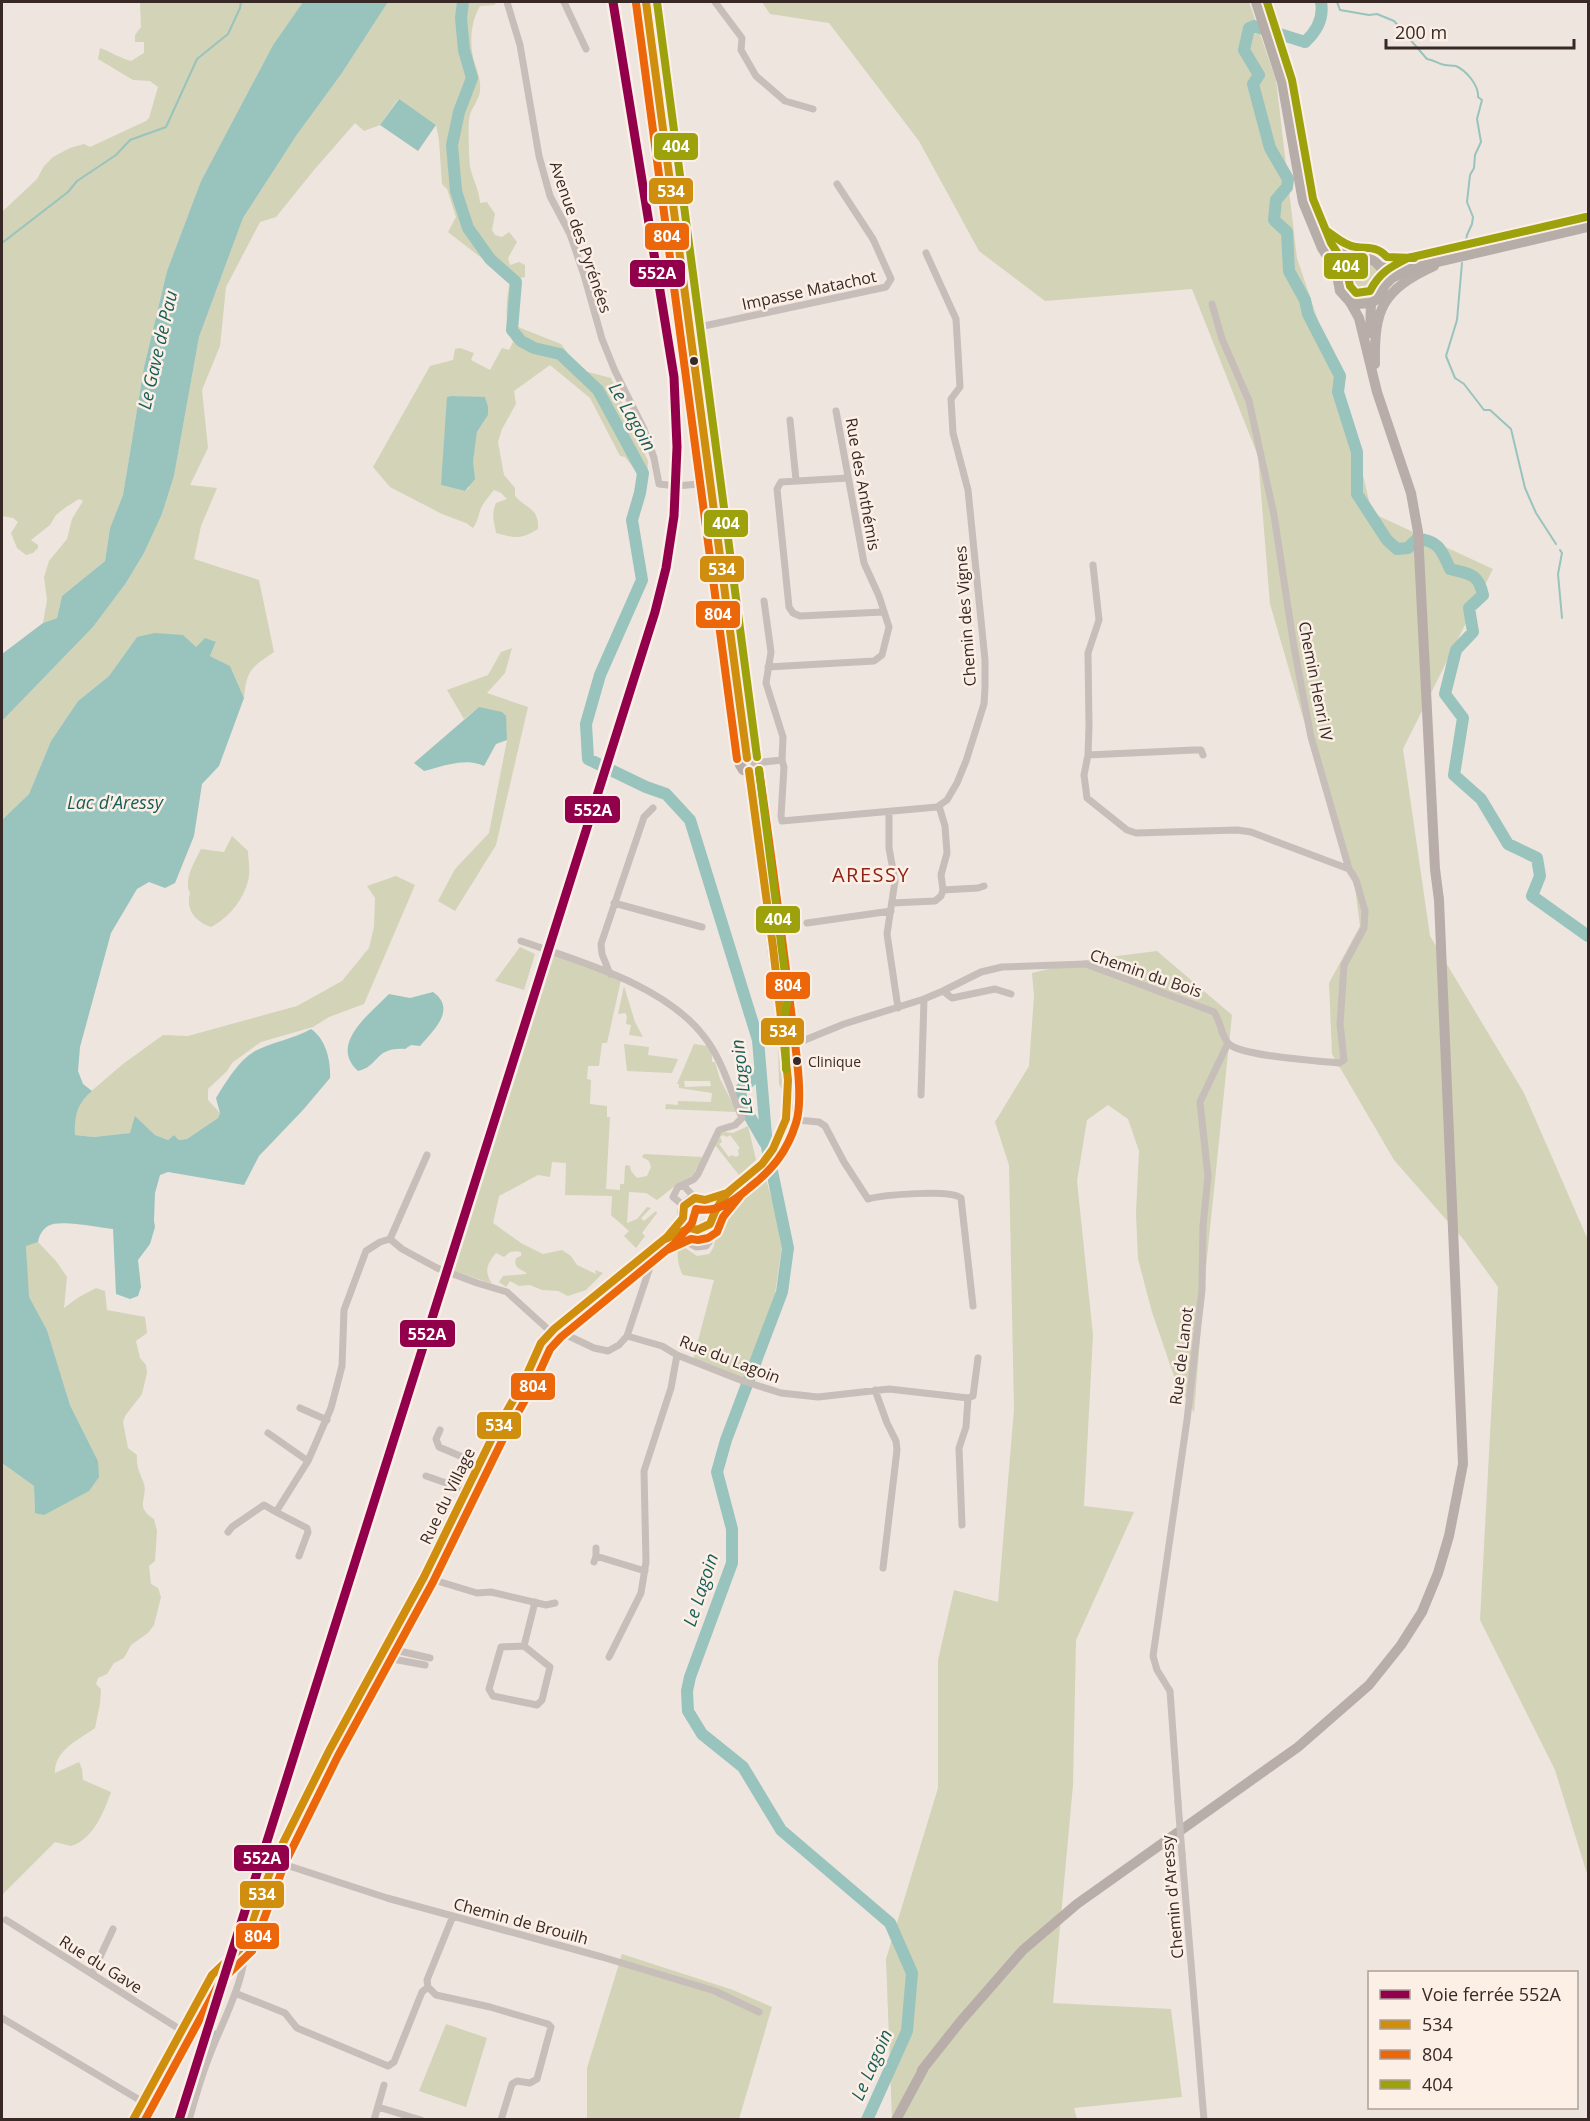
<svg xmlns="http://www.w3.org/2000/svg" width="1590" height="2121" font-family="'Open Sans',sans-serif">
  <style>
    .green { fill: #d2d3b7; fill-rule: evenodd }
    .water { fill: #99c3bd }
    .lines { fill: none; stroke-linecap: round; stroke-linejoin: round }
    .stream { stroke: #99c3bd; stroke-width: 2 }
    .canal { stroke: #99c3bd; stroke-width: 7 }
    .river { stroke: #99c3bd; stroke-width: 12 }
    .street { stroke: #c7bdb9; stroke-width: 7 }
    .secondary { stroke: #b8ada9; stroke-width: 10 }
    .primary { stroke: #b6aca8; stroke-width: 10 }
    .street-bridge { stroke: #c7bdb9; stroke-width: 7 }
    .bus-1-casing { stroke: #fbefe6; stroke-width: 12 }
    .bus-2-casing { stroke: #fbefe6; stroke-width: 12 }
    .bus-3-casing { stroke: #fbefe6; stroke-width: 12 }
    .bus-1 { stroke: #cf8e0d; stroke-width: 8 }
    .bus-2 { stroke: #ec660a; stroke-width: 8 }
    .bus-3 { stroke: #9da10b; stroke-width: 8 }
    .rail-1-casing { stroke: #fbefe6; stroke-width: 14 }
    .rail-1 { stroke: #92004c; stroke-width: 9 }
    .bus-dot { fill: #382926; stroke: #fbefe6; stroke-width: 2 }
    .labels { text-anchor: middle; stroke-width: 5; stroke-linejoin: round; paint-order: stroke }
    .bus-label { font-size: 14px; fill: #382926; stroke: #fbefe6; text-anchor: start }
    .street-label { font-size: 16px; fill: #382926; stroke: #fbefe6 }
    .water-label { font-size: 18px; font-style: italic; fill: #175e59; stroke: #fbefe6 }
    .quarter-label { font-size: 20px; letter-spacing: 1.5px; fill: #902316; stroke: #fbefe6 }
    .line-badge { stroke: #fbefe6; stroke-width: 2 }
    .badge-label { font-size: 16px; text-anchor: middle; font-weight: bold; fill: #fff }
  </style>
  <rect width="100%" height="100%" fill="#eee5df"/>
  <path class="green" d="M140,2H303L273,45L201,181L167,271L144,367L123,495L110,528L105,561L62,596L57,618L43,623L47,600L44,577L49,561L67,539L72,519L83,501L79,499L66,507L56,515L50,525L31,540L38,545V548L33,553L26,555L17,548L11,533L18,522L13,518L2,516V212L37,179L44,166L53,157L70,148L84,144L90,147L146,121L149,118L158,87L150,81L133,80L98,59L100,48C111,52 120,58 131,61L144,53V42H135V35L141,27Z
    M388,2H497L494,5L480,6C470,23 469,46 475,64C478,73 481,81 480,91C479,101 469,110 469,121C468,129 469,159 470,167C473,180 479,189 480,203L487,202L495,214L492,230L495,235L502,237L509,232L517,242L508,258L510,265L519,262L525,265V277L511,280L518,327L561,344L580,370L611,378L648,461L647,477L638,474L625,457L620,456L590,398L550,365L514,391L516,404L502,429L498,442L504,475L515,488V496C526,509 539,507 538,529C520,540 515,538 496,533C494,521 491,515 496,503L507,499L501,493L494,490C489,496 484,502 481,508C478,516 478,521 473,528L466,523L442,514L390,487L373,467L430,366L453,360L455,349L460,348L474,353L471,360L490,370L502,348L509,350L513,342C504,320 506,303 510,280L448,232L456,217L447,189L442,184L439,140L436,125L398,99L380,125L364,131L355,123L314,170L276,217L260,222L226,287L220,346L202,390L208,448L190,485L217,488L201,526L194,559L259,580L274,652C251,668 247,669 244,698L230,666L210,656L216,643L196,647L137,637L109,676L78,701L51,741L29,794L2,820V721L93,627L126,583L144,553L162,514L174,476L199,337L243,218L296,136L342,73ZM452,396L485,398L488,406V415L477,432L469,488L465,491L441,485Z
    M762,2H1249L1276,80L1297,258L1346,404L1372,513L1493,569L1403,749L1430,936L1524,1093L1588,1240V1877L1555,1770L1480,1620L1498,1287L1464,1240L1394,1160L1332,1054L1329,983L1360,926L1355,887L1345,862L1270,604L1258,456L1192,289L1045,301L979,251L919,141L829,23L770,14Z
    M1343 281a19 19 0 1 1 38 0a19 19 0 1 1-38 0Z
    M512,648L505,673L487,693L528,707L496,845L455,911L438,901L455,869L489,833L507,740L479,707L464,719L447,690L488,675L501,652Z
    M232,836L248,851C248,858 250,867 249,875C247,896 229,918 211,927C196,922 185,910 190,893C183,880 195,861 201,849L224,852Z
    M396,876L415,885L364,1004L329,1017L313,1027L261,1042L232,1063L227,1071L208,1089V1100L220,1113L218,1118L187,1139L179,1140L174,1135L168,1140L155,1135L136,1117L130,1133L94,1137L75,1135L74,1120L82,1099L123,1064L163,1035L188,1036L297,1006L342,981L369,948L374,927L375,898L367,886Z
    M520,947L535,954L524,990L495,981Z
    M1157,951L1232,1015L1205,1277L1194,1413L1175,1379L1152,1312L1138,1259L1136,1213L1139,1151L1128,1119L1108,1105L1087,1120L1077,1181L1093,1335L1084,1506L1134,1512L1076,1640L1073,1785L1053,2003L1171,2009L1182,2097L1074,2108L1077,2119H892L886,1959L938,1788V1660L954,1590L998,1602L1014,1409L1009,1165L995,1122L1029,1066L1034,996L1032,973L1086,960Z
    M549,953L621,980L607,1043H602L599,1066H588L587,1079L591,1080L590,1104L607,1106V1117H610L606,1189L620,1190V1184H624L625,1166L627,1165L630,1166L631,1171L637,1178L647,1176L651,1167L649,1161L642,1157L644,1154L703,1157L693,1175L680,1182L657,1200L646,1193L629,1192L627,1223L637,1219L647,1207L651,1208L641,1218L644,1221L656,1211L657,1213L642,1233L645,1236L636,1248L624,1236L629,1231L611,1215L612,1196L565,1195L566,1163L552,1162L550,1177L538,1175L499,1196L493,1223L521,1243L543,1254L562,1250L571,1256L577,1265L596,1274L595,1270L603,1273L586,1290L568,1296L558,1291L542,1290L530,1285L519,1286L510,1281L506,1287L499,1282L503,1276L527,1274C522,1268 513,1270 516,1258L521,1256V1252C513,1250 509,1252 504,1257L496,1253C488,1263 483,1270 492,1284L449,1269Z
    M624,986L635,1022L643,1037L629,1035L631,1025L626,1024L627,1016L625,1013L618,1014Z
    M778,1037H779L785,1095L779,1084Z
    M624,1044L649,1047L648,1055L678,1059L672,1073L627,1071Z
    M694,1044L708,1046L712,1053V1062H715L720,1079L737,1112L665,1109L666,1104L678,1105V1101L711,1102L712,1093L679,1088V1084H677ZM684,1081H710L711,1086L685,1087Z
    M748,1126L756,1160L739,1175L715,1145L722,1132L733,1133ZM723,1135L727,1137L730,1135L740,1148L738,1150L739,1155L736,1157L732,1155L729,1157L719,1144L722,1142L720,1137Z
    M765,1176L780,1227L782,1246L774,1300L745,1380L693,1360L714,1280L683,1275C678,1268 677,1254 678,1246L684,1247L697,1256L709,1254C721,1241 711,1225 720,1210C723,1205 758,1182 765,1176Z
    M38,1242L56,1261L67,1277L64,1308L79,1297L96,1288L105,1291L107,1310L145,1317L147,1333L136,1341L140,1358L146,1365L147,1373L142,1394L125,1416L123,1422L128,1448L137,1455C136,1467 140,1473 144,1484C148,1498 134,1507 154,1519L157,1531L155,1561L149,1566L151,1584L158,1588L161,1597L154,1625L148,1633L131,1645L124,1658L114,1663L107,1674L98,1678L96,1684L101,1689L100,1704L95,1728C80,1739 54,1750 55,1773L79,1762L82,1769L83,1780L111,1792C104,1811 94,1839 71,1846L55,1842L2,1895V1463L34,1486L35,1512L98,1461L70,1405L47,1330L28,1297L26,1245Z
    M622,1954L733,1990L772,2007L739,2119L587,2120V2068Z
    M446,2024L487,2038L466,2107L419,2091Z"/>
  <path class="water" d="M303,2H388L342,73L296,136L243,218L199,337L174,476L162,514L144,553L126,583L93,627L2,721V654L43,623L57,618L62,596L105,561L110,528L123,495L144,367L167,271L201,181L273,45Z
    M399,99L436,125L418,151L380,125Z
    M452,396L485,397L488,406V415L477,432L473,462L475,479L465,491L441,485L447,397Z
    M155,633L183,635L196,647L205,638L216,642L210,656L230,666L244,698L219,766L202,784L194,836L175,883L165,888L149,882L137,889L111,933L80,1047L78,1071L83,1084L92,1091C77,1103 74,1117 75,1135L94,1137L130,1133L135,1116L155,1135L168,1140L174,1135L179,1140L187,1139L218,1118L220,1113L216,1098C226,1082 238,1061 255,1051C272,1042 293,1039 311,1029C326,1039 331,1061 330,1078L303,1110L259,1156L244,1185L168,1172L160,1175L155,1193L154,1221L155,1227L150,1244L138,1260L141,1287L138,1296L130,1299L116,1294L113,1229C99,1228 60,1219 48,1226C42,1230 39,1236 38,1242L26,1246L29,1297L47,1330L70,1405L98,1461L99,1477L89,1491L44,1515L35,1513L34,1486L2,1463V820L29,794L51,741L78,701L109,676L137,637Z
    M479,707L502,712L506,716L507,740L496,744L484,766C466,757 443,766 424,771L414,763Z
    M433,992C457,1009 434,1030 420,1046L411,1045L405,1049C374,1047 379,1067 358,1071C328,1044 371,1013 389,994L410,998Z"/>
  <g class="lines">
    <path class="stream" d="M1337,2L1340,10L1369,15L1377,14L1394,21L1427,59C1433,60 1436,62 1441,64C1446,66 1451,65 1456,66C1467,71 1479,86 1478,97L1482,100L1477,119L1481,142L1475,155L1474,168L1470,175L1467,202L1473,217L1472,224L1467,235L1464,251
      M2,243L68,192L77,181L116,155L130,140L166,127L197,59L228,34L240,8L241,2
      M1462,263L1457,320L1446,356L1455,378L1464,384L1484,410H1490L1511,429L1525,488L1536,513L1556,544
      M1560,550L1562,553L1558,574L1562,618"/>
    <path class="canal" d="M205,2060L213,2033"/>
    <path class="river" d="M463,2L461,18L464,50L472,78L459,112L452,145L456,191L468,228L490,259L516,282L512,330L521,341L534,348L560,354L598,390L643,473L640,493L632,520L642,580L600,675L586,724L588,759L646,787L666,794L690,820L758,1040L767,1147L788,1248L782,1292L726,1440L717,1472L732,1529V1563L690,1677L687,1691L688,1711L702,1734L743,1767L781,1830L890,1923L912,1973L907,2031L867,2120
      M1321,2C1324,18 1317,31 1305,42L1254,26L1249,28L1244,50L1259,75L1253,84L1270,148L1288,179L1287,187L1276,200L1274,220L1287,232L1289,271L1305,300L1308,314L1340,376L1338,392L1357,452V494L1387,540L1397,549L1408,548L1417,539C1439,540 1442,551 1450,569C1470,574 1478,573 1483,595L1469,608L1473,632L1456,650L1445,694L1463,718L1454,775L1481,799L1508,844L1537,858L1540,876L1532,896L1588,936
      M760,1072L740,1090L742,1103L765,1143"/>
    <path class="street" d="M507,2L520,45L539,156L550,196L570,234L584,275L602,339L615,371L644,429L654,458L659,484L676,486L710,483
      M564,2L586,49
      M715,2L742,38L741,50L756,76L785,101L813,109
      M690,329L886,287L891,279L873,239L837,184
      M790,420L796,480
      M848,478L781,482L777,489L789,607L793,613L800,616L883,612
      M1093,565L1099,620L1088,653L1089,726L1088,755L1084,775L1087,798L1127,830L1136,833L1237,830L1251,832L1349,869
      M764,601L771,652L766,683L783,737L782,760
      M768,667L874,661L882,655L889,627L879,596L864,563L836,411
      M1088,755L1194,750H1201L1203,755
      M754,763L782,760L784,767L781,816L782,821L937,807L947,800L957,783L966,761L984,704L985,688V660L968,490L953,433L951,399L960,387L956,319L926,253
      M889,812V848L895,881L887,934L898,1008
      M943,890L978,888L984,886
      M614,903L702,927
      M892,903L935,901L941,896L943,890L941,875L947,853L945,826L939,806
      M807,923L891,911
      M521,941C581,962 667,985 706,1039C723,1062 731,1092 742,1118L735,1125L719,1130L698,1174L694,1179L678,1187L673,1197L684,1206
      M610,974L602,954L601,944L644,817L653,808
      M943,991L952,998L995,989L1011,994
      M784,1046L800,1042L844,1024L924,999L943,991L981,972L1002,967L1086,964L1214,1012C1221,1022 1221,1035 1228,1043C1238,1056 1319,1061 1339,1063L1344,1060L1340,1024L1344,965L1364,928L1365,911L1356,880L1349,869L1311,737L1294,647L1274,515L1249,401L1222,339L1212,304
      M921,1095L924,999
      M786,1119L819,1122L825,1126L844,1162L868,1199C883,1195 949,1189 961,1198L973,1306
      M683,1185L695,1198
      M701,1229L708,1237L709,1242
      M390,1239L427,1155
      M554,1329L594,1348L608,1351L619,1345L627,1336L654,1255L675,1240H683L696,1247L706,1246C712,1239 711,1233 710,1224
      M627,1336L662,1346L677,1355L743,1381L781,1393L818,1397L889,1389L968,1398L973,1396L978,1358
      M875,1390L887,1423L896,1441L897,1450L883,1568
      M300,1408L327,1420
      M440,1430L436,1439L439,1447L479,1464
      M268,1433L308,1461
      M426,1476L466,1490
      M276,1512L307,1528L308,1532L299,1556
      M962,1525L959,1448L966,1427L968,1398
      M228,1532L232,1527L264,1505L276,1512L308,1461L331,1408L342,1366L344,1310L366,1251L380,1242L390,1239L402,1249L437,1268L477,1283L507,1292L551,1332
      M596,1556L645,1571
      M594,1562L596,1556V1548
      M424,1577L477,1593L491,1592L546,1605L555,1603
      M524,1646L550,1667L542,1700L537,1705L493,1696L489,1689L501,1647Z
      M524,1646L535,1602
      M386,1648L430,1658
      M382,1657L425,1665
      M609,1657L641,1593L646,1562L644,1471L671,1388L677,1355
      M1178,1802L1170,1691L1157,1670L1153,1656L1187,1420L1202,1290L1203,1226L1208,1176L1200,1102L1228,1043
      M1182,1854L1204,2120
      M274,1861L387,1898L602,1957L715,1991L759,2012
      M453,1916L427,1980L428,1987L436,1995L490,2007L548,2024L551,2027L537,2079L530,2083L517,2081L512,2084L501,2120
      M6,1920L181,2030
      M92,1974L113,1929
      M235,1993L285,2013L297,2028L388,2066L394,2062L422,1992L428,1987
      M2,2018L143,2102
      M378,2107L421,2120
      M189,2120C195,2099 201,2077 209,2057C217,2033 251,1970 243,1946
      M374,2120L384,2085"/>
    <path class="secondary" d="M646,2L747,758
      M1370,333L1371,303
      M1375,364C1374,309 1382,290 1434,266
      M747,758L742,760L740,765L743,770L749,771
      M682 1214a16 16 0 1 1 32 0a16 16 0 1 1-32 0Z
      M705,1200C712,1198 720,1196 727,1193C754,1179 776,1149 786,1120C795,1090 783,1034 779,1002C769,925 760,848 749,771
      M922,2070L960,2022L1023,1950L1077,1904L1298,1747L1369,1685L1401,1645L1422,1612L1438,1573L1449,1536L1463,1464L1439,900L1435,869L1418,532L1411,493L1377,392L1359,318L1350,302
      M133,2120L212,1975L243,1946L274,1861L329,1751L424,1577L494,1434L524,1381L535,1355L541,1343L554,1329L667,1237L683,1218
      M896,2120L925,2066"/>
    <path class="primary" d="M1256,2L1282,82L1303,202L1322,248L1336,270L1340,291L1350,302L1357,304L1371,303L1378,299L1385,285L1392,278L1412,268
      M1320,238L1337,251L1354,258
      M1381,267L1392,269L1412,268L1588,227
      M1338,276C1347,253 1372,250 1384,273"/>
    <path class="street-bridge" d="M1178,1802L1182,1854"/>
    <defs>
      <path id="bus-1" d="M646,2L747,758
        M665,1239L690,1228L697,1230L710,1224C715,1210 722,1197 733,1188
        M133,2120L212,1975L243,1946L274,1861L329,1751L424,1577L494,1434L524,1381L541,1343L554,1329L667,1237L683,1218L684,1206L695,1198L705,1200L727,1193L762,1164L773,1149L786,1119L788,1080L773,947L749,771"/>
      <path id="bus-2" d="M636,3L737,759
        M669,1249L691,1239L698,1240L708,1238L717,1232L723,1217L740,1196
        M145,2120L220,1982L252,1951L284,1865L338,1756L433,1582L503,1439L533,1386L550,1349L561,1337L674,1244L692,1223L696,1209C717,1213 734,1201 749,1188C772,1170 787,1152 796,1123C804,1097 795,1046 792,1019C782,935 771,853 759,770"/>
      <path id="bus-3" d="M657,2L757,757
        M1267,2L1292,80L1313,199L1331,243L1346,266L1350,286L1356,293L1370,291C1379,273 1390,267 1408,258L1586,217
        M1327,231C1336,237 1345,246 1356,247C1369,249 1377,246 1387,257L1414,258
        M759,770L788,998L785,1014L786,1069"/>
    </defs>
    <use href="#bus-1" class="bus-1-casing"/>
    <use href="#bus-2" class="bus-2-casing"/>
    <use href="#bus-3" class="bus-3-casing"/>
    <use href="#bus-1" class="bus-1"/>
    <use href="#bus-2" class="bus-2"/>
    <use href="#bus-3" class="bus-3"/>
    <defs>
      <path id="rail-1" d="M179,2120L655,612L666,568L674,516L677,447L674,377L613,2"/>
    </defs>
    <use href="#rail-1" class="rail-1-casing"/>
    <use href="#rail-1" class="rail-1"/>
  </g>
  <g class="bus-dot">
    <circle cx="694" cy="361" r="5"/>
    <circle cx="797" cy="1061" r="5"/>
  </g>
  <g class="labels">
    <g class="bus-label">
      <text x="808" y="1067">Clinique</text>
    </g>
    <g class="street-label">
      <text transform="translate(581 237) rotate(71)" y="6">Avenue des Pyrénées</text>
      <text transform="translate(809 290) rotate(-12)" y="6">Impasse Matachot</text>
      <text transform="translate(863 484) rotate(80)" y="6">Rue des Anthémis</text>
      <text transform="translate(965 616) rotate(-94)" y="6">Chemin des Vignes</text>
      <text transform="translate(1316 681) rotate(79)" y="6">Chemin Henri IV</text>
      <text transform="translate(1146 973) rotate(19)" y="6">Chemin du Bois</text>
      <text transform="translate(1181 1356) rotate(-83)" y="6">Rue de Lanot</text>
      <text transform="translate(730 1359) rotate(21)" y="6">Rue du Lagoin</text>
      <text transform="translate(447 1496) rotate(-64)" y="6">Rue du Village</text>
      <text transform="translate(1172 1897) rotate(-95)" y="6">Chemin d'Aressy</text>
      <text transform="translate(521 1921) rotate(15)" y="6">Chemin de Brouilh</text>
      <text transform="translate(101 1964) rotate(32)" y="6">Rue du Gave</text>
    </g>
    <g class="water-label">
      <text transform="translate(158 350) rotate(-77)" y="6">Le Gave de Pau</text>
      <text transform="translate(632 417) rotate(60)" y="6">Le Lagoin</text>
      <text x="115" y="809">Lac d'Aressy</text>
      <text transform="translate(742 1077) rotate(-97)" y="6">Le Lagoin</text>
      <text transform="translate(701 1590) rotate(-72)" y="6">Le Lagoin</text>
      <text transform="translate(872 2065) rotate(-66)" y="6">Le Lagoin</text>
    </g>
    <g class="quarter-label">
      <text x="871" y="882">ARESSY</text>
    </g>
  </g>
  <g class="line-badge">
    <rect x="653" y="132" width="46" height="29" rx="6" fill="#9da10b"/>
    <rect x="648" y="177" width="46" height="28" rx="6" fill="#cf8e0d"/>
    <rect x="644" y="222" width="46" height="29" rx="6" fill="#ec660a"/>
    <rect x="1323" y="252" width="46" height="28" rx="6" fill="#9da10b"/>
    <rect x="629" y="259" width="57" height="29" rx="6" fill="#92004c"/>
    <rect x="703" y="509" width="46" height="29" rx="6" fill="#9da10b"/>
    <rect x="699" y="555" width="46" height="28" rx="6" fill="#cf8e0d"/>
    <rect x="695" y="600" width="46" height="29" rx="6" fill="#ec660a"/>
    <rect x="564" y="795" width="57" height="29" rx="6" fill="#92004c"/>
    <rect x="755" y="905" width="46" height="29" rx="6" fill="#9da10b"/>
    <rect x="765" y="971" width="46" height="29" rx="6" fill="#ec660a"/>
    <rect x="760" y="1017" width="45" height="29" rx="6" fill="#cf8e0d"/>
    <rect x="399" y="1319" width="57" height="29" rx="6" fill="#92004c"/>
    <rect x="510" y="1372" width="46" height="29" rx="6" fill="#ec660a"/>
    <rect x="476" y="1411" width="46" height="29" rx="6" fill="#cf8e0d"/>
    <rect x="233" y="1844" width="57" height="28" rx="6" fill="#92004c"/>
    <rect x="239" y="1880" width="46" height="29" rx="6" fill="#cf8e0d"/>
    <rect x="235" y="1922" width="45" height="28" rx="6" fill="#ec660a"/>
  </g>
  <g class="badge-label">
    <text x="676" y="152">404</text>
    <text x="671" y="197">534</text>
    <text x="667" y="242">804</text>
    <text x="1346" y="272">404</text>
    <text x="657" y="279">552A</text>
    <text x="726" y="529">404</text>
    <text x="722" y="575">534</text>
    <text x="718" y="620">804</text>
    <text x="593" y="816">552A</text>
    <text x="778" y="925">404</text>
    <text x="788" y="991">804</text>
    <text x="783" y="1037">534</text>
    <text x="427" y="1340">552A</text>
    <text x="533" y="1392">804</text>
    <text x="499" y="1431">534</text>
    <text x="262" y="1864">552A</text>
    <text x="262" y="1900">534</text>
    <text x="258" y="1942">804</text>
  </g>
  <rect width="1590" height="2121" fill="none" stroke="#382926" stroke-width="6"/>
  <rect x="1368" y="1971" width="210" height="138" fill="#fbefe6" stroke="#ada099" stroke-width="1.5"/>
  <rect x="1380" y="1990" width="30" height="9" fill="#92004c" stroke="#ada099" stroke-width="1.5"/>
  <text x="1422" y="2001" font-size="18" fill="#382926">Voie ferrée 552A</text>
  <rect x="1380" y="2020" width="30" height="9" fill="#cf8e0d" stroke="#ada099" stroke-width="1.5"/>
  <text x="1422" y="2031" font-size="18" fill="#382926">534</text>
  <rect x="1380" y="2050" width="30" height="9" fill="#ec660a" stroke="#ada099" stroke-width="1.5"/>
  <text x="1422" y="2061" font-size="18" fill="#382926">804</text>
  <rect x="1380" y="2080" width="30" height="9" fill="#9da10b" stroke="#ada099" stroke-width="1.5"/>
  <text x="1422" y="2091" font-size="18" fill="#382926">404</text>
  <path d="M1386 39v9h188v-9" fill="none" stroke="#382926" stroke-width="3"/>
  <text x="1395" y="39" font-size="18" fill="#382926" stroke="#fbefe6" stroke-width="4.5" paint-order="stroke">200 m</text>
</svg>
